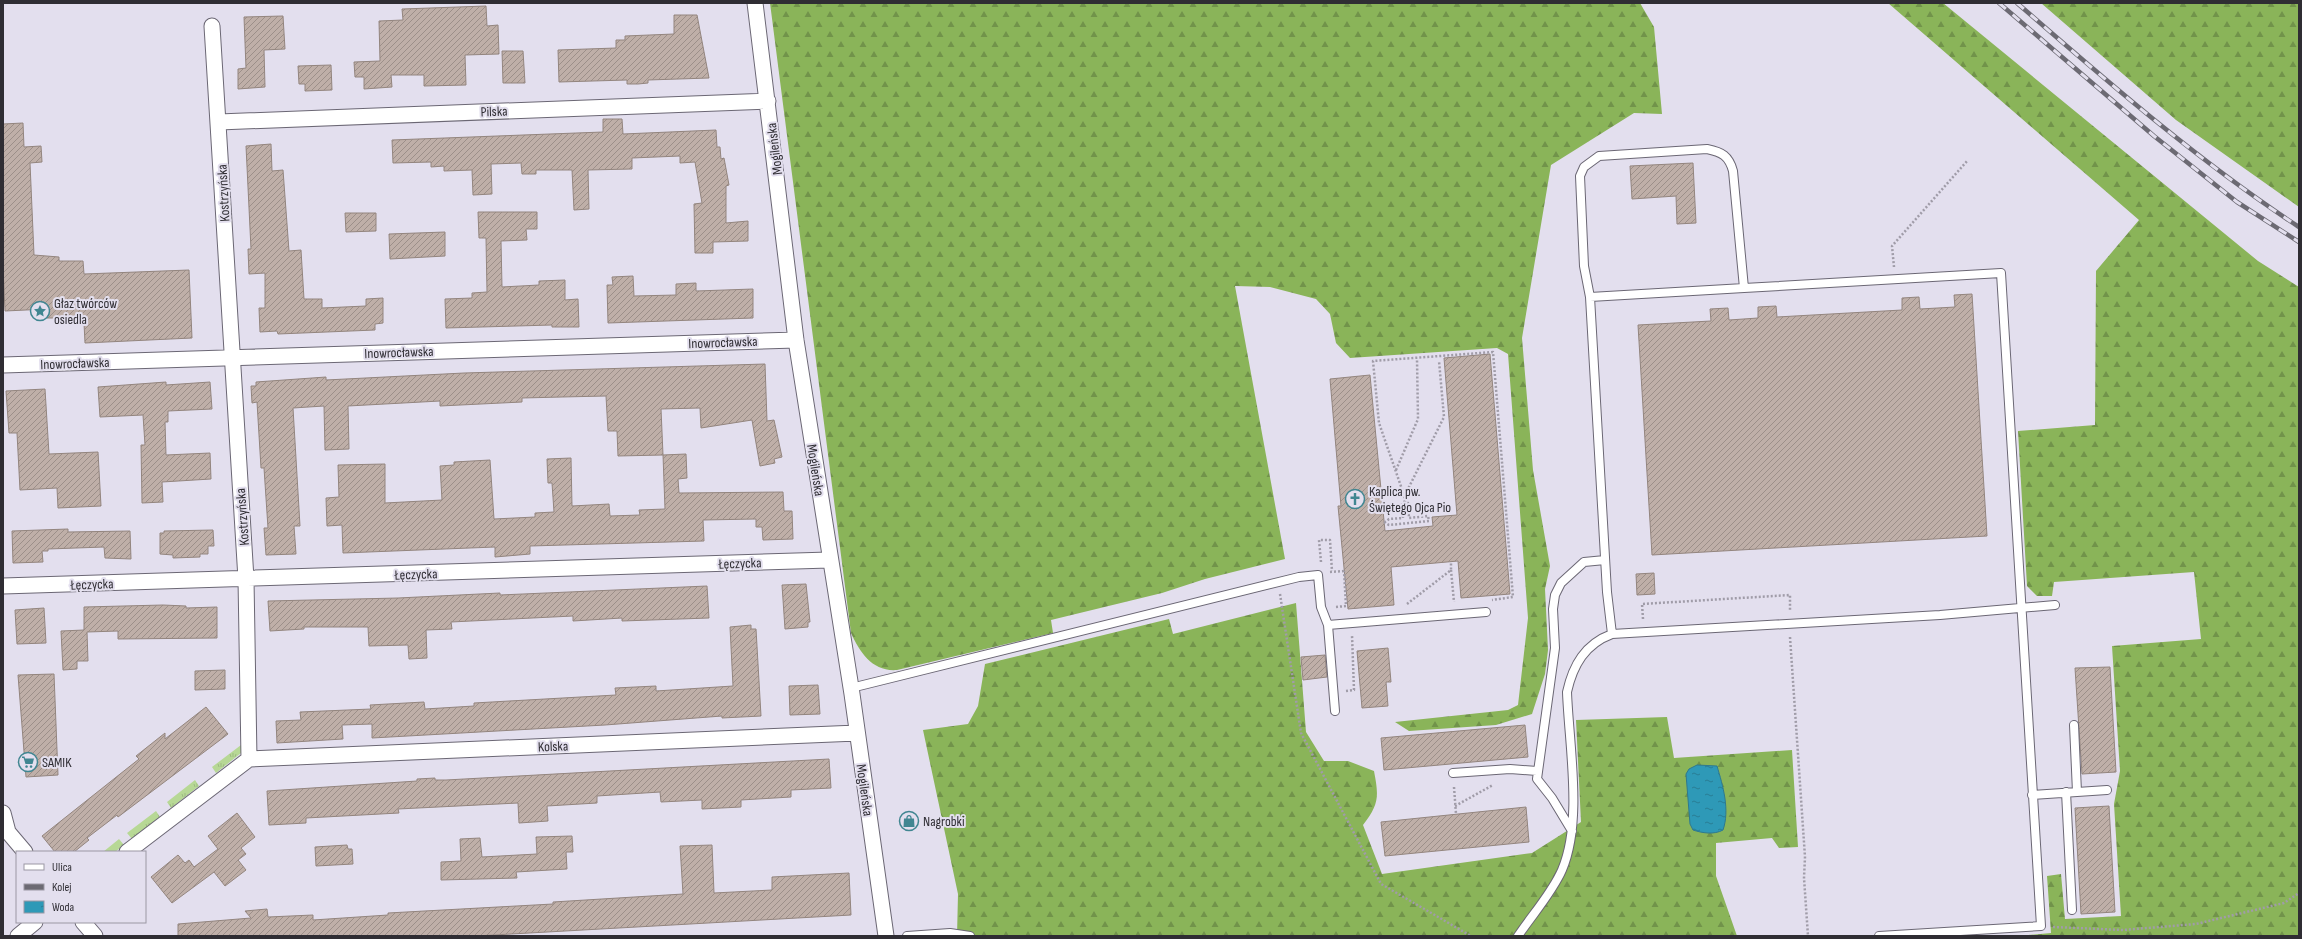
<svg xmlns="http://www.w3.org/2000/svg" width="2302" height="939" font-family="'Sofia Sans Condensed',sans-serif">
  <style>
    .grass { fill: url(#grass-tufts) }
    .forest { fill: url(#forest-firs) }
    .water { fill: url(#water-ripples); stroke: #2e798f }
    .building { fill: url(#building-hatch); stroke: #93857e }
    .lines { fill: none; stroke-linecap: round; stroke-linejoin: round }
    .lane-casing { stroke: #6b6774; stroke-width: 10 }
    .street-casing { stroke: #6b6774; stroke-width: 17 }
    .path { stroke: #a09ca8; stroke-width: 2.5; stroke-dasharray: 2 2; stroke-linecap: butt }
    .lane { stroke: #fff; stroke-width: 8 }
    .street { stroke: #fff; stroke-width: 15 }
    .rail-casing { stroke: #6c6a73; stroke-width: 4.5 }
    .rail { stroke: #e3dfee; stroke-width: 3; stroke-dasharray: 9; stroke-linecap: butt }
    .labels { text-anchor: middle; stroke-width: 4; stroke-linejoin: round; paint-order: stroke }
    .street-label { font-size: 14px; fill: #2f2d33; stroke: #e3dfee }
    .poi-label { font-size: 14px; fill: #2f2d33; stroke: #e3dfee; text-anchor: start }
  </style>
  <defs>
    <pattern id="grass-tufts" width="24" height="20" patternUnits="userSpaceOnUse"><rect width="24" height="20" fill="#b7d895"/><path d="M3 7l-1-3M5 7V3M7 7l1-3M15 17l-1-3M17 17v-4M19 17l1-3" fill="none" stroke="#9eba81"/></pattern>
    <pattern id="forest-firs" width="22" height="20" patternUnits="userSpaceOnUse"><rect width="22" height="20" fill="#8ab459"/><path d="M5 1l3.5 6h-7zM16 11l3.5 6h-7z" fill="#71934a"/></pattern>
    <pattern id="water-ripples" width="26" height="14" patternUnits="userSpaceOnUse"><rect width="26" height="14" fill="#2e99b7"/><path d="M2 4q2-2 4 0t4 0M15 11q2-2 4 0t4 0" fill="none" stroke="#287d95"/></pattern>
    <pattern id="building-hatch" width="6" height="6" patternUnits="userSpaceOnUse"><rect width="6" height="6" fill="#bfafa8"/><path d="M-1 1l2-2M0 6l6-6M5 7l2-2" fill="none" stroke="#9c8f89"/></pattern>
  </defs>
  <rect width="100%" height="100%" fill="#e3dfee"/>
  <path class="grass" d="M245,742L241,753L216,773L212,767Z
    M195,780L199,786L171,808L167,802Z
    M156,811L160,817L132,839L127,833Z
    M119,839L124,845L115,852H103Z"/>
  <path class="forest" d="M770,3H1640L1654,27L1662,114L1634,113L1551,165L1522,338L1533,470L1550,566L1545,589L1548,650L1545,674L1532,714L1496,725L1409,731L1395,722L1508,710L1518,705L1528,618L1508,354L1497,348L1350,358L1336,343L1330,314L1316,299L1270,287L1235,286L1285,559L1205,579L1162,593L1051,620L1053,633L897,670C873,672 860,653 851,633Z
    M1888,3H1943L2258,261L2299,287V936H2016L2051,933L2047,876L2061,874L2065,919L2121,916L2114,804L2120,771L2112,646L2201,639L2194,572L2054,582L2052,596H2037L2027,586L2018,431L2095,425L2096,271L2139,220Z
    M2041,3H2299V207L2176,120Z
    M1296,603L1306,732L1324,761H1348L1374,771C1379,797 1379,804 1363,825L1382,874L1532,853L1581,822L1576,720L1667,717L1674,758L1792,750L1798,847L1779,848L1772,838L1716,843V876L1737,936H957L958,894L923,730L968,724L978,706L985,664L1169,619L1173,634Z"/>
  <path class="water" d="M1697,765L1717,766C1723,786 1730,810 1723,830C1714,835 1702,833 1693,830L1690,824L1686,774L1689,769Z"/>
  <path class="building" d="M486,6L487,26L498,25L499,54L465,55L466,85L424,86V75H391L392,87L364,89V77H355L354,62L380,61L379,21L403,20L402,9Z
    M674,15H697L709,78L648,80V83L638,84H627V80L559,82L558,50L616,48V40H625V36L674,34Z
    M283,16L285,49L264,50L265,87L238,89V69L246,68L244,17Z
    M502,51H523L525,83H503Z
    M331,65L332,90L305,91V84H299L298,66Z
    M603,119H622L623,134L716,130L717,147H720L721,159L724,158L729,185L726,186V223L748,221V241L713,242V253H695L694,204L702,203L695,162L680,163V156L632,158V169L588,170L589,209L574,210L572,170H536V174H522L521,163L491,164L492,194L473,195L472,170L444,171V166L431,167V162L393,163L392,140L603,132Z
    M23,123L24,147L41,146L42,162L30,163L34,255L59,257V261H83L84,274L189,270L192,338L85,343L84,323L58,318H47V309L5,311L3,268V124Z
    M271,144L272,171L283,170L289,251L301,250L304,299H322V308L366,306V299L383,298V323L375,324V330L278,334L277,331L260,332L259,308H265V273L249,274L248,249H251L246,146Z
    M1693,163L1696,223L1677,224L1676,196L1632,199L1630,166Z
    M478,212H537V229H526L527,240L501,241L502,287L539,285V281L565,280V300L578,299L579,327H552V325L446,328L445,299L472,298V293L487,292L486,238H479Z
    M345,213H376V231L346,232Z
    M445,232V256L390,259L389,234Z
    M633,276L634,296L676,295V284L696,283V291L753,289V318L608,323L607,285H613L612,277Z
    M1972,294L1987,536L1652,555L1638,325L1711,321L1710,309L1728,308L1729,320L1758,318V307L1776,306L1777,317L1902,310V298L1919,297L1920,309L1955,307L1954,295Z
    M1490,354L1510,594L1461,598L1458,561L1391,567L1394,605L1348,609L1338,506H1341L1330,379L1370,375L1385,531L1433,526L1432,517L1457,515L1444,358Z
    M765,364L767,421L774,420L782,457L774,459L775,463L760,466L752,420L701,428L700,408L661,409L663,455L686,454L687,478L678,479L679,493L783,492L784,511H792L793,539L763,540L762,527H756V519L703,520L704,541L530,546V554L495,557V547L343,553L342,525L327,526L326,498L339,497L338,465L385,464V503L442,500L440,466L454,465V462L490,460L494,519L535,517V513L554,512L552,483H548L547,459L571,458L572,506L609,504L610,516L640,515L639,510L665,509L663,455L618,456L617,431H608L606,396L562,397L522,398V402L440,406V401L348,406L349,449L325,450L324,406L293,408L300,526H294L296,554L266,555L264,528H268L264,468H261L257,402L252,403L251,386H256V382L326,377V380L464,373Z
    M166,382V385L210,382L212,409L168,411V422H165L166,455L210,453L211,479L162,482L163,502L142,503L141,445H145L143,415L100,417L98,387Z
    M45,389L49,454L98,452L101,506L58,508L57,488L20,490L17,433H9L6,391Z
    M68,529V532L130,531L131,559L105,558L104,547L48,549V551H42L43,562L13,563L12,531Z
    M213,530L214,546H208V554H200V557L173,558V555L160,554V533H164V531Z
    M1654,573L1655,594L1637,595L1636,574Z
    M806,584L810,622H808V627L785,629L782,585Z
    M707,586L709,618L622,621V618L573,621V616L451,622L452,629L426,630L427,658L409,659L408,645L369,646L368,627H304V629L270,631L268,601L398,598L500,593V595Z
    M163,605L186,606V608L217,607V638L118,639V631L87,632L88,661H77V669L63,670L61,631L84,630V607Z
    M44,608L46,643L17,644L15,610Z
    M751,625V629H756L761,716L722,718V716L605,725L372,738V724L342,725L343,739L277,743L276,721L301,720L300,712L371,709L370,705L424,702L425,709L474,706V703L616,695L615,688L656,686V691L733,686L730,627Z
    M1388,648L1391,682H1386L1388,706L1362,708L1357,651Z
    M1325,655L1327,677L1303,680L1301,657Z
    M2110,667L2116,772L2082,774L2075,668Z
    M225,670V689L195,690V671Z
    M54,674L58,775L26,777L18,675Z
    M818,685L820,714L790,715L789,686Z
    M206,707L228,734L118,817L117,815L87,838L89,840L74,852H55L42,836L139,759L136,756L165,733V739Z
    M1525,725L1528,757L1384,770L1381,738Z
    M829,759L831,788L791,790V797L741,800V807L702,809V800L661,802L660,792L597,796V803L547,806L548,821L519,823L518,803L398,809L399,813L306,818V823L269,825L267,791L417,781V779L435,778V780H446Z
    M2109,806L2115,912L2081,914L2075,808Z
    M1526,807L1529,842L1385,856L1381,822Z
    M237,813L255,837L241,848L246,854L238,860L246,870L225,886L214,872L172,903L151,877L178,855L185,863L189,860L194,867L218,849L208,836Z
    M572,836L573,852H566L567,869L516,872L517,878L441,880V862L461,861L460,839L480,838L482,857L537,854L536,837Z
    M347,845L348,849H352L353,864L316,866L315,847Z
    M712,845L714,893L772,890V877L849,873L851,915L476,936H178V924L251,918L245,911L267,909L268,917L313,915V920L388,915V913L553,904V902L683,894L680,846Z"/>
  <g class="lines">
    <defs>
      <path id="lane" d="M1744,288L2001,273L2041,926L1879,936
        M1590,297L1744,288L1733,171C1729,156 1722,152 1707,149L1599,156L1584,167L1580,176L1584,266L1590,297L1607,592L1612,634
        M1328,625L1335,711
        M851,688L1299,577L1318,575L1321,607L1328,625L1486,612
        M2074,725L2077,792
        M1453,773L1510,769L1537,771
        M2066,792L2072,910
        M2032,795L2107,790
        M1572,831L1552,798L1537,779L1555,648L1553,609L1555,595L1561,583L1584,562L1605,560
        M907,936L950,933L970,936
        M1518,936C1532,915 1552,893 1562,870C1583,821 1569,746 1567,692C1573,665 1585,644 1612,634L1940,615L2055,605"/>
      <path id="street" d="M755,3L796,340L852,694L886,936
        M219,122L768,101
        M3,365L796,340
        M3,586L829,560
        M249,759L857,733
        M3,813L8,832L25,852
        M127,852L249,759L246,579L212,26
        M83,922L95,936
        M18,936L35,922"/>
    </defs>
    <use href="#lane" class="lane-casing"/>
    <use href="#street" class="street-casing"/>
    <path class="path" d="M1894,267L1892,246L1968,160
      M1396,470L1418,419L1417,359
      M1405,495L1444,417L1439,361
      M1405,502L1404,495L1379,423L1373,361L1493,352L1513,597L1492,600
      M1384,522L1389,525L1429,521L1428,516L1409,518L1408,503L1405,502L1402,504L1403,518L1389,519L1385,522
      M1321,562L1319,540H1330L1332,571
      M1451,570L1454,602
      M1330,572L1345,571
      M1280,594L1301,733L1381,884L1471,936
      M1407,604L1451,570V562
      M1336,607L1346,606L1344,571
      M1643,619L1642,604L1790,595V610
      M1790,637L1805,857L1804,878L1808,936
      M1346,691L1354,690L1352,635
      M1454,787L1456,814
      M1455,806L1493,785
      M2053,927L2123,930L2196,924L2284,903L2299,893"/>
    <use href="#lane" class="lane"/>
    <use href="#street" class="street"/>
    <defs>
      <path id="rail" d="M1999,3L2154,136L2237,202L2299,242
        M2017,3C2108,82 2198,161 2299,227"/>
    </defs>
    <use href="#rail" class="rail-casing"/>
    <use href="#rail" class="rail"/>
  </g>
  <defs>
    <symbol id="sight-ring" viewBox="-11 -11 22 22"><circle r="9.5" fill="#e3dfee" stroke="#408691" stroke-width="1.5"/><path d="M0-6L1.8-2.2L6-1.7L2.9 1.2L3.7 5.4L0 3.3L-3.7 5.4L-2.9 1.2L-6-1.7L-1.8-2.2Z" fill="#408691"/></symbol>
    <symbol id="church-ring" viewBox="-11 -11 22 22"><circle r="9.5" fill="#e3dfee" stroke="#408691" stroke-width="1.5"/><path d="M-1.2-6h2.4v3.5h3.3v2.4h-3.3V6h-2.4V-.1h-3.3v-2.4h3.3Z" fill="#408691"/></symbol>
    <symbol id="supermarket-ring" viewBox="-11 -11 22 22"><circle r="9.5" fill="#e3dfee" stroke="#408691" stroke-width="1.5"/><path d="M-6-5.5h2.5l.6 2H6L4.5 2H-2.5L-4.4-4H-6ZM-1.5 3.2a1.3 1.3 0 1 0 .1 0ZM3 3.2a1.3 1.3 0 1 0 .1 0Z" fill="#408691"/></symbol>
    <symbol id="shop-ring" viewBox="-11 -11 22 22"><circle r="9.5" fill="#e3dfee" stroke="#408691" stroke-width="1.5"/><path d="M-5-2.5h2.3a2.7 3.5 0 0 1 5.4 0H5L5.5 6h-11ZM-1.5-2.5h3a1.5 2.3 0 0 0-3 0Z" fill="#408691"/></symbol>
  </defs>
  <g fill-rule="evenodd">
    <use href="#sight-ring" x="29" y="300" width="22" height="22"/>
    <use href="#church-ring" x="1344" y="488" width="22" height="22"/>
    <use href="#supermarket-ring" x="17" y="751" width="22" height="22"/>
    <use href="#shop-ring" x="898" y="810" width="22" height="22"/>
  </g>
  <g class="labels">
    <g class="street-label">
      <text transform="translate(494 111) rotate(-2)" y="5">Pilska</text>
      <text transform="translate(774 149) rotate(-97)" y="5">Mogileńska</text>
      <text transform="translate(223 193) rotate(-93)" y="5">Kostrzyńska</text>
      <text transform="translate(723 342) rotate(-2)" y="5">Inowrocławska</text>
      <text transform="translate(399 352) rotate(-2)" y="5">Inowrocławska</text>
      <text transform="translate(75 363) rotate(-2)" y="5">Inowrocławska</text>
      <text transform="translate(816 470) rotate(81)" y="5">Mogileńska</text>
      <text transform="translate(242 517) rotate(-94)" y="5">Kostrzyńska</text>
      <text transform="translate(740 563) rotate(-2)" y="5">Łęczycka</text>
      <text transform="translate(416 574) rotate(-2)" y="5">Łęczycka</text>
      <text transform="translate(92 584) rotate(-2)" y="5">Łęczycka</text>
      <text transform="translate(553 746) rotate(-2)" y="5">Kolska</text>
      <text transform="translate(865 790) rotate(82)" y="5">Mogileńska</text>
    </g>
    <g class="poi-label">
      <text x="54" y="308">Głaz twórców<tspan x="54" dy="16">osiedla</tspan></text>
      <text x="1369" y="496">Kaplica pw.<tspan x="1369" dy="16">Świętego Ojca Pio</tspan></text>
      <text x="42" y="767">SAMIK</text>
      <text x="923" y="826">Nagrobki</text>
    </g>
  </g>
  <rect width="2302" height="939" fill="none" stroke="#2f2d33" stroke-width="8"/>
  <rect x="16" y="851" width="130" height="72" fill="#e3dfee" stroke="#9b98a3"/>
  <rect x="24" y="864" width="20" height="6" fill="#ffffff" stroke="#9b98a3"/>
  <text x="52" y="871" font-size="12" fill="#2f2d33">Ulica</text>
  <rect x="24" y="884" width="20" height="6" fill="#6c6a73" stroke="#9b98a3"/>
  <text x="52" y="891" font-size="12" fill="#2f2d33">Kolej</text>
  <rect x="24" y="901" width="20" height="12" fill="url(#water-ripples)" stroke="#9b98a3"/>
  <text x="52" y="911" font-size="12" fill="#2f2d33">Woda</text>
</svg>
